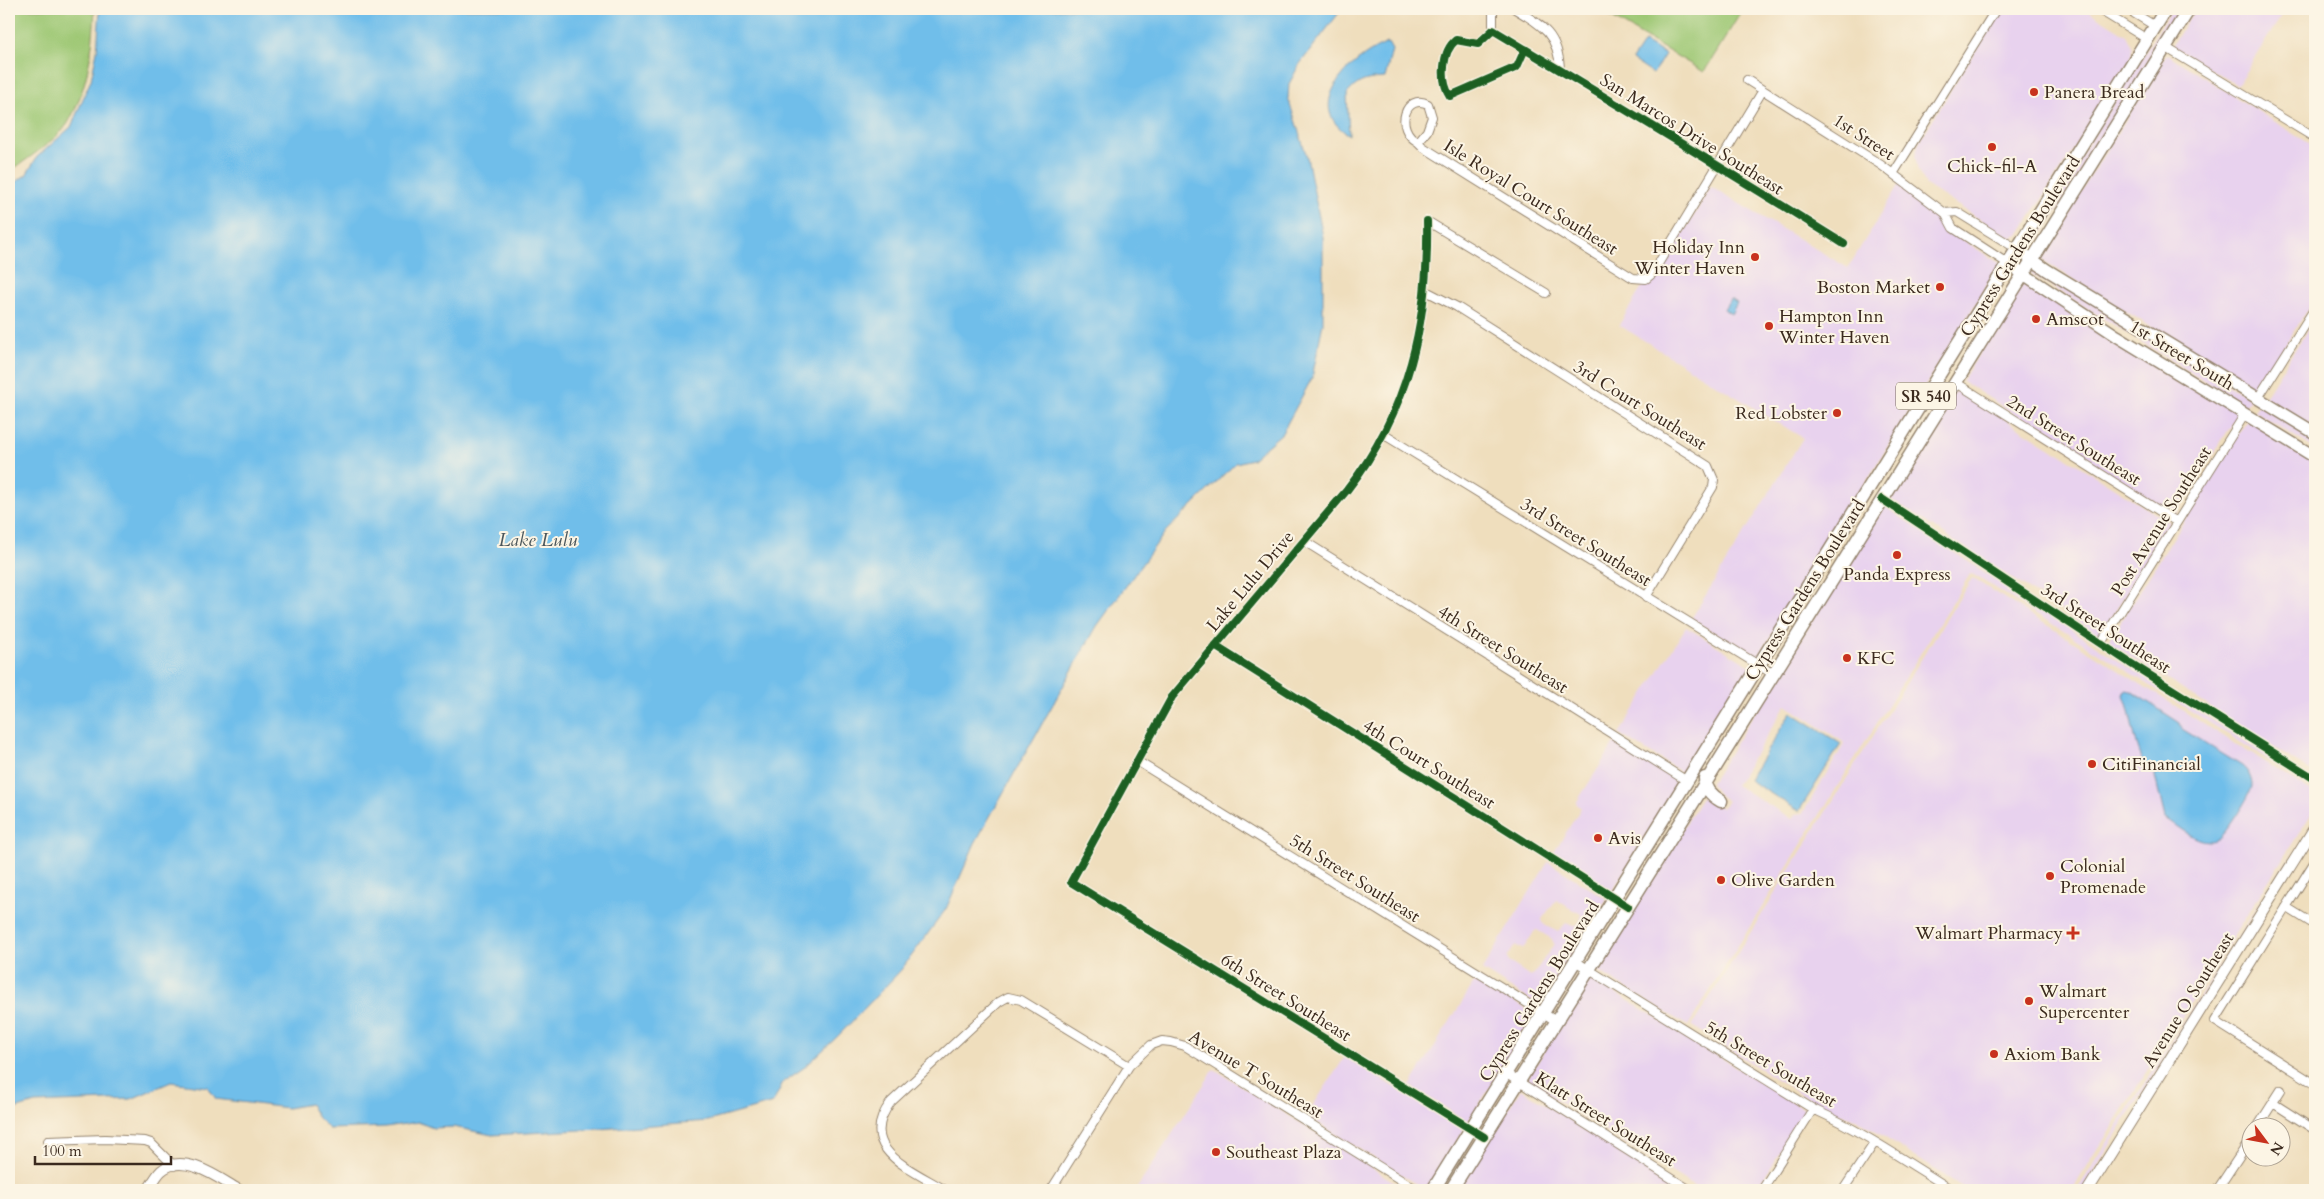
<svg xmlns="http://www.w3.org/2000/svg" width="2324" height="1199" font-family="Cardo,serif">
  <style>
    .built { fill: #e8d2ee; fill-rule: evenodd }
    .green { fill: #9ec874; stroke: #6c7949 }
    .water { fill: #70beea; stroke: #567484 }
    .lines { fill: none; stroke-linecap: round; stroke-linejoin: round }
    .minor-casing { stroke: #95846e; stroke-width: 10 }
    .tertiary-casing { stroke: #95846e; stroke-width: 12 }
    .secondary-casing { stroke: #95846e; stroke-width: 14 }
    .primary-casing { stroke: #95846e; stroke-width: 15 }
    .minor { stroke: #fff; stroke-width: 8 }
    .tertiary { stroke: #fff; stroke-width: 10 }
    .secondary { stroke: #fff; stroke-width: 11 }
    .primary { stroke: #fff; stroke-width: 12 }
    .cycleway-casing { stroke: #fcf5e5; stroke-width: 11 }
    .cycleway { stroke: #1b5e20; stroke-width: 8 }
    .poi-dot { fill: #c8321e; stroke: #fcf5e5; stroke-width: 2 }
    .labels { text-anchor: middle; stroke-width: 4; stroke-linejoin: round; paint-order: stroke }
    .shield { fill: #fcf5e5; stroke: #75675a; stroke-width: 1 }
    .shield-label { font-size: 16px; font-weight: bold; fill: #3b2a1e }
    .poi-label { font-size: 18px; fill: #3b2a1e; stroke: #fcf5e5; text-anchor: start }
    .street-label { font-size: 18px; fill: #3b2a1e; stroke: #fcf5e5 }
    .water-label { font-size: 19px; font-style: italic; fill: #4b565b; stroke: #fcf5e5 }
  </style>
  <rect width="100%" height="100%" fill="#fcf5e5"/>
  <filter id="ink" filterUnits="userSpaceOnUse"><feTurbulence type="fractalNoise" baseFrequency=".02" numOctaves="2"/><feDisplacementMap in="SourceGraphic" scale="10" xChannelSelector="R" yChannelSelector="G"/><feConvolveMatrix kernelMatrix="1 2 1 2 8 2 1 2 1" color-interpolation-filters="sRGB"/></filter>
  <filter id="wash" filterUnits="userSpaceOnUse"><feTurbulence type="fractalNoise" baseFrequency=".0096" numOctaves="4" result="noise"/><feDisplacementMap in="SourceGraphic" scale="20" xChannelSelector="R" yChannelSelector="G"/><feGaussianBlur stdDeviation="1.12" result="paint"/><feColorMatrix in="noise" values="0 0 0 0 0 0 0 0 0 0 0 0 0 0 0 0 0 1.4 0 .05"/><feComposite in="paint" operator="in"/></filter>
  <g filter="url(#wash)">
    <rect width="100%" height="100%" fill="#efdebd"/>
    <path class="built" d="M2001,9H2085L2126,35L2132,47L2131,59L2019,235L2009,238L1926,185L1918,171L1915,156L1919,142Z
      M2172,9H2183L2031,252L2024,247Z
      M2195,9H2286L2237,85L2172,46Z
      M2167,54L2315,147V298L2256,391L2039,258Z
      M1899,184L1941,215L1951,232L2000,264L1757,659L1691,619L1803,438L1619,325L1644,284L1657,277L1711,187L1848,268Z
      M2034,266L2250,399L2245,406L2030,273Z
      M2025,280L2239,413L2175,515L1962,381Z
      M2315,318V428L2265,397Z
      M1957,389L2170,523L2100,636L1889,498Z
      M2259,404L2315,439V449L2254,411Z
      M2248,419L2315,460V774L2108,642Z
      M1884,506L2128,667L2315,785V789L1974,575L1970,574L1688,1026L1595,969L1705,793L1710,800L1722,808L1728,801L1717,793L1711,783ZM1786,705L1845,743L1803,813L1796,814L1792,819L1736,785Z
      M1972,578L2315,794V808L2072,1190H1967L1856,1119L1823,1108L1692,1026Z
      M1686,627L1752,667L1685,774L1619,734Z
      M1615,742L1680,782L1612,891L1553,854L1581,808L1576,803Z
      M2315,816L2082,1190H2077Z
      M1548,862L1607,899L1541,1007L1482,970ZM1556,900L1581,914V919L1577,926H1573L1566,923L1558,932L1542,923V919ZM1537,930L1552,939L1554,944L1534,974L1530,976L1509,962L1507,957L1515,946L1523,949L1534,932Z
      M1590,977L1806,1110L1756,1190H1700L1526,1081Z
      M1477,978L1536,1015L1468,1122L1410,1086Z
      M1345,1057L1464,1130L1428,1189L1416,1184L1306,1116Z
      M1214,1069L1407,1190H1136Z
      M1521,1089L1682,1190H1457Z"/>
    <path class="green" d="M9,9H95C93,48 88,88 68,123C58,139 24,161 9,172Z
      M1597,9H1743L1704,72Z"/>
    <path class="water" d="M100,9H1342L1299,65L1289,84L1288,98L1307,157L1323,237V323L1312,378L1282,433L1252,459L1236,463L1166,531L1097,626L975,843L946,909L901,970L839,1035L805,1067L783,1082L773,1103L708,1121L599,1129L492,1135L454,1127L433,1128L418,1122L386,1127L329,1129L318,1118L310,1104L287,1108L216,1099L208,1087L171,1082L131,1099L35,1103L11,1110L9,1112V186L26,175L37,157L71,127L91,80L97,51Z
      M1644,42L1665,54L1653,74L1632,60Z
      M1388,43L1392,50L1385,78C1367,79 1359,80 1347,94L1349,135C1300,105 1353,56 1388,43Z
      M1730,299L1737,303L1731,314L1724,309Z
      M2126,690L2131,691L2180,723L2182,729L2242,766C2248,771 2252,778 2252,786C2251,795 2229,828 2222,835C2219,839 2214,841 2209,841C2194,841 2176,825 2165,818L2154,772H2151C2135,758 2133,716 2124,695Z
      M1791,712L1841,744L1799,811L1749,780Z"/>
  </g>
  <g filter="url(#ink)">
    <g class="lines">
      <defs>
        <path id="minor" d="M1515,9C1542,25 1559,35 1560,70
          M2098,9L2147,39
          M2127,9L2155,26
          M1493,30V9
          M2165,47L2315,138
          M1525,49L1517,67L1450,96C1440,81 1442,51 1456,40L1478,44L1493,30C1610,100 1728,171 1844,244
          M1747,80L1881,165L1945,213L1953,228L2007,263
          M1418,142C1393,128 1406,93 1428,104L1432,117L1427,131L1418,142L1423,147L1633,278L1646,279L1652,274L1763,90
          M1893,174L1996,9
          M1945,213L1957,212L2017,249
          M1427,221C1429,320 1409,411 1347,490L1172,697L1071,882L1484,1137
          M1427,221L1546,293
          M1426,291L1457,307L1708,466L1714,480L1713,487L1646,597
          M1955,382L2177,522
          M2258,398L2315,308
          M1383,434L1773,674
          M1882,499L2130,663L2315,779
          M1304,541L1687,781
          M2101,643L2245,414
          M1215,646L1628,907
          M1137,761L1556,1021
          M2315,861L2215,1021L2315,1084
          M2286,907L2315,925
          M1575,961L1813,1109C1862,1131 1907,1162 1952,1190
          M1505,1073L1690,1190
          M2273,1103L2315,1130
          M2258,1126L2281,1090
          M48,1141L105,1139L145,1141L151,1143L174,1166
          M945,1190C911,1169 855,1149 891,1102L999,1002L1008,997L1021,1000L1129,1066
          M1051,1190L1129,1066L1151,1045L1162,1041L1171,1042L1185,1046L1417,1190
          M1762,1190L1813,1109
          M1843,1190L1875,1142
          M2217,1190L2252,1137"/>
        <path id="tertiary" d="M148,1190C152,1184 156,1176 161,1171C183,1151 220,1179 239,1190
          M2088,1190L2315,827"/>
        <path id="secondary" d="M2017,249L2047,270L2315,433
          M2007,263L2117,336L2315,457"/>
        <path id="primary" d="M1705,778C1705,788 1712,796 1721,801
          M1433,1190L2166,9
          M1451,1190L2189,9"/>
      </defs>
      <use href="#minor" class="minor-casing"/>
      <use href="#tertiary" class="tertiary-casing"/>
      <use href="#secondary" class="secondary-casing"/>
      <use href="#primary" class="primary-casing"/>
      <use href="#minor" class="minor"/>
      <use href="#tertiary" class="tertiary"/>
      <use href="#secondary" class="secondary"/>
      <use href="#primary" class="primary"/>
      <defs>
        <path id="cycleway" d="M1525,49L1517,67L1450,96C1440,81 1442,51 1456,40L1478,44L1493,30C1610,100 1728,171 1844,244
          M1427,221C1429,320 1409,411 1347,490L1172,697L1071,882L1484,1137
          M1882,499L2130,663L2315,779
          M1215,646L1628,907"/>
      </defs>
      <use href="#cycleway" class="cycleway-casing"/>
      <use href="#cycleway" class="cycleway"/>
    </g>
  </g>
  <g class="poi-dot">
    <circle cx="2034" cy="92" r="5"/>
    <circle cx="1992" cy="147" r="5"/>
    <circle cx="1755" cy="257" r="5"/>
    <circle cx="1940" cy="287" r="5"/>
    <circle cx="2036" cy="319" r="5"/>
    <circle cx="1769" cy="326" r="5"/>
    <circle cx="1837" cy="413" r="5"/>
    <circle cx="1897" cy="555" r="5"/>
    <circle cx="1847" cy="658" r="5"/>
    <circle cx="2092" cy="764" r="5"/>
    <circle cx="1598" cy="838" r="5"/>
    <circle cx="2050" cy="876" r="5"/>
    <circle cx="1721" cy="880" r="5"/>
    <path d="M2070.5 925.5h5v5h5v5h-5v5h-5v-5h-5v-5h5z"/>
    <circle cx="2029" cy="1001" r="5"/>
    <circle cx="1994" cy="1054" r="5"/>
    <circle cx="1216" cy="1152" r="5"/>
  </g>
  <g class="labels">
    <rect class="shield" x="1896" y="382.5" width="60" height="27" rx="4"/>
    <g class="shield-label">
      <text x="1926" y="402">SR 540</text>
    </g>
    <g class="poi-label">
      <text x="2044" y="98">Panera Bread</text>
      <text x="1992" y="172" text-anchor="middle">Chick-fil-A</text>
      <text x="1745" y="253" text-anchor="end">Holiday Inn<tspan x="1745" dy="21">Winter Haven</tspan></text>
      <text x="1930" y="293" text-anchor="end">Boston Market</text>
      <text x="1779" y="322">Hampton Inn<tspan x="1779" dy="21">Winter Haven</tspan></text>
      <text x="2046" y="325">Amscot</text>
      <text x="1827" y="419" text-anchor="end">Red Lobster</text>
      <text x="1897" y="580" text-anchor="middle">Panda Express</text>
      <text x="1857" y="664">KFC</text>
      <text x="2102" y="770">CitiFinancial</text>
      <text x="1608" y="844">Avis</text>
      <text x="2060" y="872">Colonial<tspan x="2060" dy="21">Promenade</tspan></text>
      <text x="1731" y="886">Olive Garden</text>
      <text x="2063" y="939" text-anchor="end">Walmart Pharmacy</text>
      <text x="2039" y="997">Walmart<tspan x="2039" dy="21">Supercenter</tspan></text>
      <text x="2004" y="1060">Axiom Bank</text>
      <text x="1226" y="1158">Southeast Plaza</text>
    </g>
    <g class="street-label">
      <text transform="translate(1692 134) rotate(32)" y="6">San Marcos Drive Southeast</text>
      <text transform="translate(1864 137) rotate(33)" y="6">1st Street</text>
      <text transform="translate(1531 197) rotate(32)" y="6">Isle Royal Court Southeast</text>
      <text transform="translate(2020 246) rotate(-58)" y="6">Cypress Gardens Boulevard</text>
      <text transform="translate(2182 355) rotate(31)" y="6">1st Street South</text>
      <text transform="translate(1640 405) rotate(32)" y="6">3rd Court Southeast</text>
      <text transform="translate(2074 440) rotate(32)" y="6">2nd Street Southeast</text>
      <text transform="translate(2161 521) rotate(-58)" y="6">Post Avenue Southeast</text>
      <text transform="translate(1586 542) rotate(32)" y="6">3rd Street Southeast</text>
      <text transform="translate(1250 581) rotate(-50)" y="6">Lake Lulu Drive</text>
      <text transform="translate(1805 590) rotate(-58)" y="6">Cypress Gardens Boulevard</text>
      <text transform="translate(2106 628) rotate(33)" y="6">3rd Street Southeast</text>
      <text transform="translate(1503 649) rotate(32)" y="6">4th Street Southeast</text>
      <text transform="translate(1429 764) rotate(32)" y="6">4th Court Southeast</text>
      <text transform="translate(1355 878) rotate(32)" y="6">5th Street Southeast</text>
      <text transform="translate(1539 991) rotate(-58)" y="6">Cypress Gardens Boulevard</text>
      <text transform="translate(1286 997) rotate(32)" y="6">6th Street Southeast</text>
      <text transform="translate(2188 1000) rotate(-58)" y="6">Avenue O Southeast</text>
      <text transform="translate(1771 1064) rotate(31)" y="6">5th Street Southeast</text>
      <text transform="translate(1256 1074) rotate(31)" y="6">Avenue T Southeast</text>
      <text transform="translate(1606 1119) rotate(32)" y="6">Klatt Street Southeast</text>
    </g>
    <g class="water-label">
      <text x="538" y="546">Lake Lulu</text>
    </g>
  </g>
  <rect width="2324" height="1199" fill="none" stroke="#fcf5e5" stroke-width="30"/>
  <g transform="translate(2266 1142) rotate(122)"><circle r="24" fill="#fcf5e5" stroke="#afa495"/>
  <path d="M0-4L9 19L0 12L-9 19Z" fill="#c8321e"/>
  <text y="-8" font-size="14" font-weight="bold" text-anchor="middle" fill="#3b2a1e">N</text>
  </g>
  <path d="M35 1156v8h136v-8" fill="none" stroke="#3b2a1e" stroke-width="2.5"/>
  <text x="42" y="1156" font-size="15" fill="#3b2a1e" stroke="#fcf5e5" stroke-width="4" paint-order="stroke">100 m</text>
</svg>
